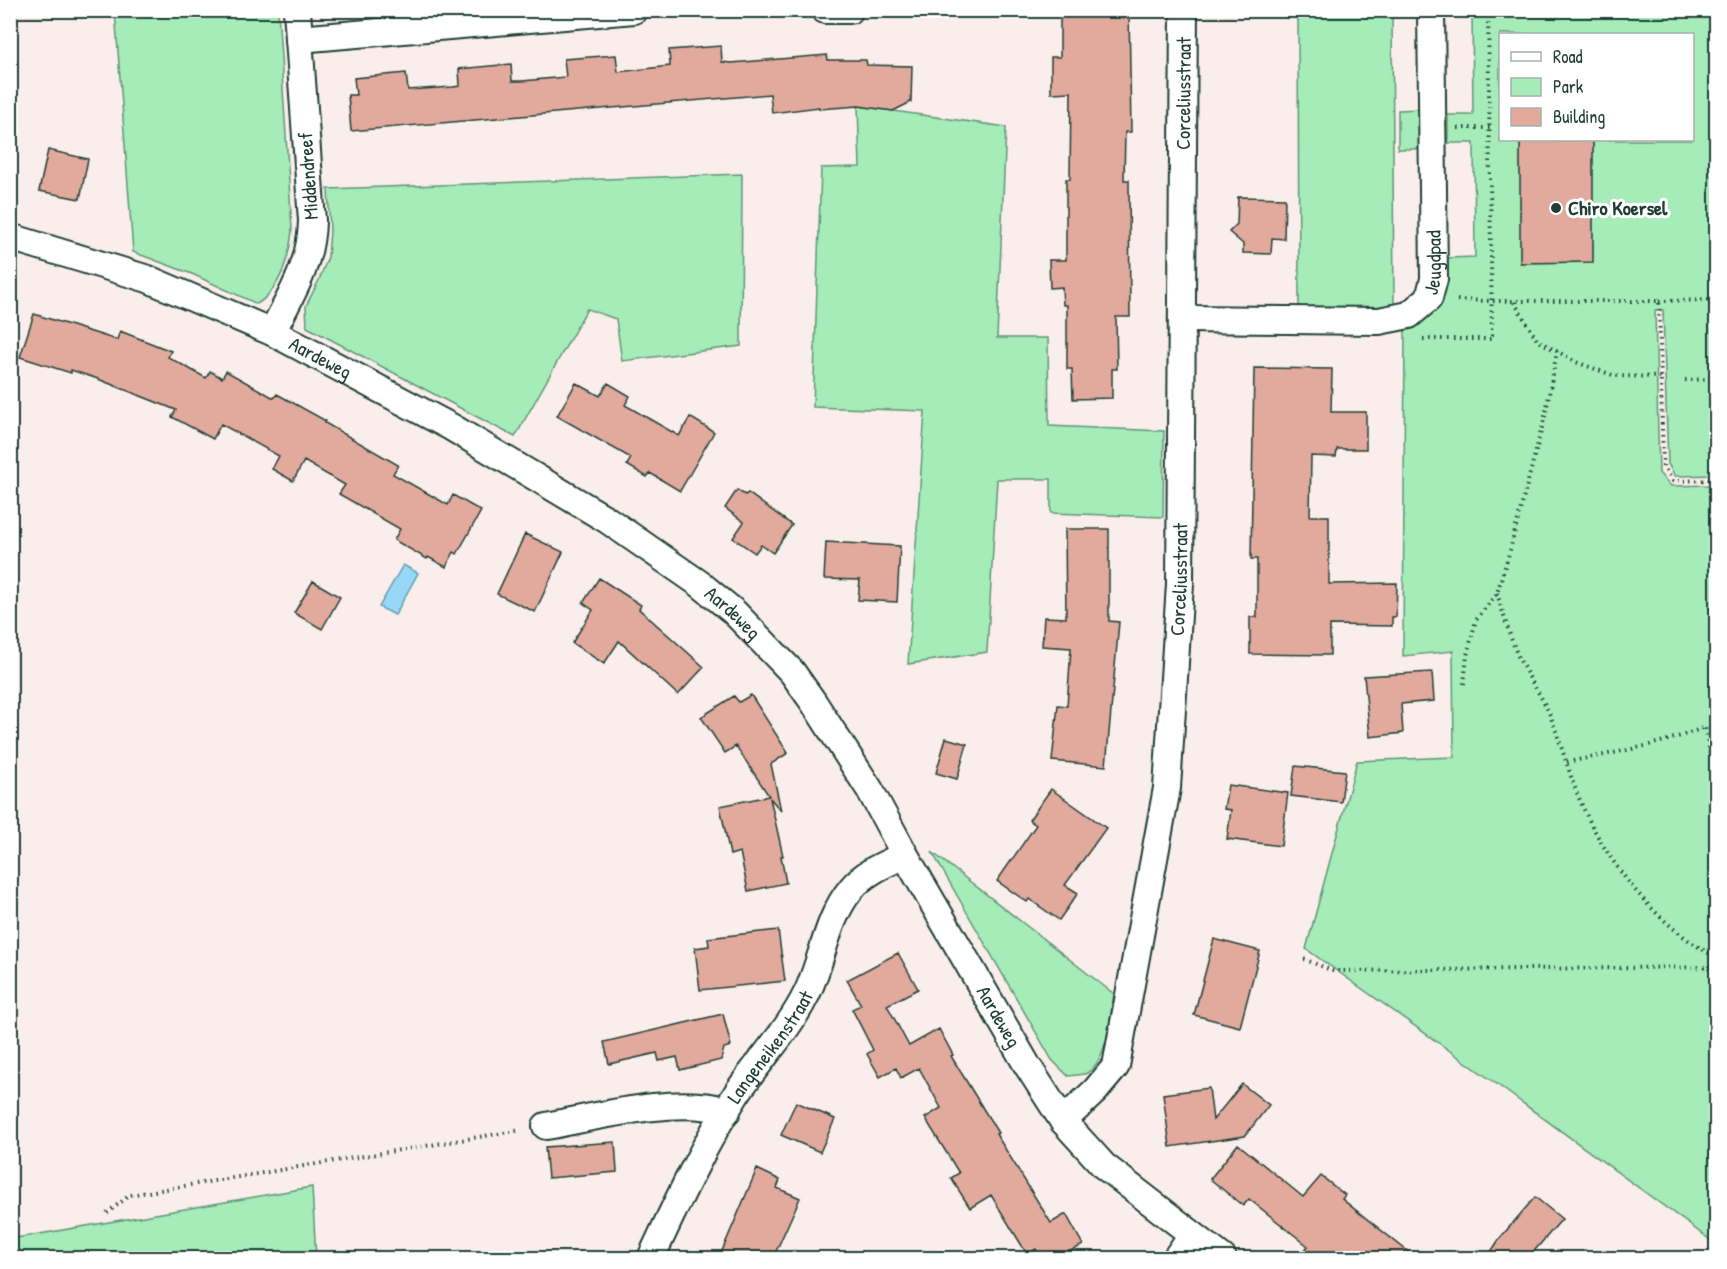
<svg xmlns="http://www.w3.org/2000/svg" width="1727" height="1269" font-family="'Patrick Hand',sans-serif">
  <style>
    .green { fill: #a5ecb9; stroke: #629476; stroke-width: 1.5; fill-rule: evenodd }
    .water { fill: #97d8f9; stroke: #679aaa; stroke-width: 1.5 }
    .building { fill: #e2a99d; stroke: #1f3d34; stroke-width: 1.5 }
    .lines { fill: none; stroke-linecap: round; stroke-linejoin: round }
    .minor-casing { stroke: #1f3d34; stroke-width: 30 }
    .path { stroke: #1f3d34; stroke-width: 4; stroke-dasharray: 1.5 4.5; stroke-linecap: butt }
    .minor { stroke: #fff; stroke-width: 26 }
    .poi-dot { fill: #1f3d34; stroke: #fff; stroke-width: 2 }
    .labels { text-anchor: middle; stroke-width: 6; stroke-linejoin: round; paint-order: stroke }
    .street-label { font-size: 20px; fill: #1f3d34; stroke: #fff }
    .poi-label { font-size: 20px; font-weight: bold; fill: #1f3d34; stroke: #fff; text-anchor: start }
  </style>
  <rect width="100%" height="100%" fill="#f9eeeb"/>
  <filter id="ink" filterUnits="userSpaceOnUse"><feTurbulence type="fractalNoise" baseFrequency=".0167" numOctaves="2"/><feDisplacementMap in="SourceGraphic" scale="12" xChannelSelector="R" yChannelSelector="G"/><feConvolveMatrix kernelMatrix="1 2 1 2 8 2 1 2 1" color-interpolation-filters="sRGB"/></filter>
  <g filter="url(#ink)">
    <path class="green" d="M115,11H278L292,229C290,255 281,289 257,304L192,274L133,252Z
      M1298,11H1392L1394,307H1299Z
      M1472,11H1716V475L1675,476L1668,464L1663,310H1655L1659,473L1671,486L1716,485V1244L1491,1080L1306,949L1357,761L1454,757L1453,651L1403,656L1405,329C1428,304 1447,294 1448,258L1475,257L1474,143H1448V115H1473ZM1500,34H1692V140H1500Z
      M858,106L1006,127L997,338H1048L1049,426L1164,431L1163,517L1051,513V479H997L987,652L908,664L925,411L813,407L821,168L860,167Z
      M1421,109V149H1398V110Z
      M742,174L741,346L622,361L616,319L587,309L515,437L307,327L306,306L319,280L328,257L330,230L328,189Z
      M932,852L1114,994C1110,1015 1108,1061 1087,1073C1082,1075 1074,1075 1068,1076L1052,1060Z
      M312,1187L316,1258H11V1239Z"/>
    <path class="water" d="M403,565L418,573L395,615L379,607Z"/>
    <path class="building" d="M1060,10H1129L1131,132H1125L1124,180H1129L1130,317H1116L1117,369H1112V398L1073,399L1072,369H1067V305H1063L1062,287L1050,288L1049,260H1066V179H1070L1071,92L1051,93V57H1060Z
      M721,46L722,62L731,63L827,55L828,60H866L867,65L912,66L911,102L893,111L859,106L819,109V107L772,113L770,94L351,131L348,95H356L354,78L406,73L408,90L453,87L460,86L459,69L511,64L512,81H522L566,77L564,59L616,55L618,72L670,66L669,50Z
      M1520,140H1593V262L1520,263Z
      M48,150L88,159L80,199L39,191Z
      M1238,197L1285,198L1284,239L1272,238L1271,254L1243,253V244L1229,232L1237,224Z
      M34,314L117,340L120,331L171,351L168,357L206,378L210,371L222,378L226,371L274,398L277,394L326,421L325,423L398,465L393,474L448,505L453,495L481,511L457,554L454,552L446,567L428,557L427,559L394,540L400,529L339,494L345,485L304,461L293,481L272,469L279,456L221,424L213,439L172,417L176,410L98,379L71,370V373L20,357Z
      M1254,368L1332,369L1331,412H1366V449H1337L1336,457L1311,456L1310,516H1329V584L1397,583L1396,617H1392V626L1330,625V655L1250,654V617H1257V559H1251Z
      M576,383L600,396L608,383L630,396L625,405L679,436L690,417L714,432L680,491L650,473L647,477L627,465L631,458L557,416Z
      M737,490L745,495L748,493L792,525L773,553L761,545L755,553L733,538L744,522L725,508Z
      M1065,529H1109V621L1119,622L1106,766L1052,761L1058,705L1067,706L1071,648L1042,646L1044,617L1066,618Z
      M525,534L563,552L535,612L497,594Z
      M826,542L900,546L897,602L858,600L860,580L824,579Z
      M599,578L641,605L639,609L704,667L678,695L619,641L604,664L572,643L593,610L583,603Z
      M313,581L340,597L322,629L294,613Z
      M1432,672L1434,701L1401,704L1403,733L1370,737L1364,676Z
      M751,695L788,753L771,764L781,811L770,798L783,856H781L786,883L748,891L740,852L730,855L720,806L769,796L736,746L725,753L701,717L734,696L739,702Z
      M946,738L967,744L957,779L936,773Z
      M1295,766L1345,771L1341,802L1291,796Z
      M1228,785L1288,793L1281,846L1227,839L1231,810L1224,809Z
      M1051,789L1106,828L1065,885L1078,893L1059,920L1029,899L1027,902L997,881L1036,825L1029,820Z
      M778,930L785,981L700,990L695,948L709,946L708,938Z
      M1214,939L1260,951L1240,1027L1194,1015Z
      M898,953L918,989L887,1005L909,1046L939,1029L953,1055L951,1056L998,1133L996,1134L1051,1223L1066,1214L1083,1245L1057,1258H1041L1036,1249L1027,1254L991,1195L970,1208L951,1178L959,1173L925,1118L941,1108L919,1068L901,1078L896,1068L880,1077L867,1054L873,1050L852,1009L861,1005L847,980Z
      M723,1014L731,1046L724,1048L721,1060L680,1070L677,1057L659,1061L657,1053L609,1064L604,1042Z
      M1242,1084L1269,1105L1245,1136L1170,1147L1163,1094L1209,1088L1213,1120Z
      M796,1102L835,1119L820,1152L781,1135Z
      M615,1142L617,1172L548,1178L545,1147Z
      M1238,1144L1303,1197L1321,1176L1345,1195L1342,1199L1416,1258H1298L1308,1246L1249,1199L1243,1206L1210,1179Z
      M757,1169L780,1180L777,1188L800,1198L773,1258H719Z
      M1535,1197L1562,1219L1528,1258H1487L1500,1238Z"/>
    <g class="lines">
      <defs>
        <g id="minor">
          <path d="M825,10H850"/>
          <path d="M299,39L634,10"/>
          <path id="s1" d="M10,237L148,279L272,332L451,427L606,519L700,584L734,612L792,672L814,703L870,790L905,855L1027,1065L1063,1121L1104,1166L1223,1258"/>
          <path id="s2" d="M1182,319L1379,321L1409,315L1429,298L1434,279L1431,10"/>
          <path d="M272,332C291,295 311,265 312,221L297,10"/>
          <path id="s3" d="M1063,1121L1095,1091L1116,1066L1167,788L1180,584L1184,10"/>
          <path d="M546,1126C596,1117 678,1095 727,1111"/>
          <path id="s4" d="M651,1258C677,1202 703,1146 737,1093C760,1059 789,1030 807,993C823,959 827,918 851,889C865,872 885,864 905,855"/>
          <path d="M1176,1258L1192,1235"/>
        </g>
      </defs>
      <use href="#minor" class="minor-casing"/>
      <path class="path" d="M1458,128H1491
        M1457,300L1492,301H1659L1663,466L1673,481L1716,480
        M1659,301L1716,300
        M1514,302L1537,340L1576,362L1615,376L1661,377
        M1423,339H1492L1488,10
        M1685,380L1716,379
        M1497,593C1503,613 1509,634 1517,654C1526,675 1541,694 1550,715C1560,740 1567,767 1577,793C1602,857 1654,925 1716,957
        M1464,684L1467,655L1476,620L1497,593L1510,550L1546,412L1557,351
        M1567,762C1614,753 1661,745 1705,727L1716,786
        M1304,959L1333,971L1716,967
        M107,1213L130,1195L521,1130"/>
      <use href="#minor" class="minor"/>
    </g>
  </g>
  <circle class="poi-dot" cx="1556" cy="208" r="6"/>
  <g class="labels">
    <g class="street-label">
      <text dy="7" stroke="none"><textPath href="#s3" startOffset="1054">Corceliusstraat</textPath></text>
      <text transform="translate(308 176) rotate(-94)" y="7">Middendreef</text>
      <text dy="7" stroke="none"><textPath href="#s2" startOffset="290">Jeugdpad</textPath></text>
      <text dy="7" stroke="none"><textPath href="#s1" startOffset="334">Aardeweg</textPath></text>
      <text dy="7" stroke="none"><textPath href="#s3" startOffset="568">Corceliusstraat</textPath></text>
      <text dy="7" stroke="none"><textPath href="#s1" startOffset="820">Aardeweg</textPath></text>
      <text dy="7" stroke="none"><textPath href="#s1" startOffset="1306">Aardeweg</textPath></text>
      <text dy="7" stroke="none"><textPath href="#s4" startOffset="243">Langeneikenstraat</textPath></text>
    </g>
    <g class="poi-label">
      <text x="1568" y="215">Chiro Koersel</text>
    </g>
  </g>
  <rect width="1727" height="1269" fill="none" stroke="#fff" stroke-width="36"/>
  <rect x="18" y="18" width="1691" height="1233" fill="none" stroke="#1f3d34" stroke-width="2" filter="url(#ink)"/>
  <rect x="1499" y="33" width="195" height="108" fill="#ffffff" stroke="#a5b1ae" stroke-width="1.5"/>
  <rect x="1511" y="52" width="30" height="9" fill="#ffffff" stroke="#a5b1ae" stroke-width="1.5"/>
  <text x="1553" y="63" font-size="18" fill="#1f3d34">Road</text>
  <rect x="1511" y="78" width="30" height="18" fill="#a5ecb9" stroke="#a5b1ae" stroke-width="1.5"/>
  <text x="1553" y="93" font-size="18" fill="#1f3d34">Park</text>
  <rect x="1511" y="108" width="30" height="18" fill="#e2a99d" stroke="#a5b1ae" stroke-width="1.5"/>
  <text x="1553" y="123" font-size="18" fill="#1f3d34">Building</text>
</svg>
